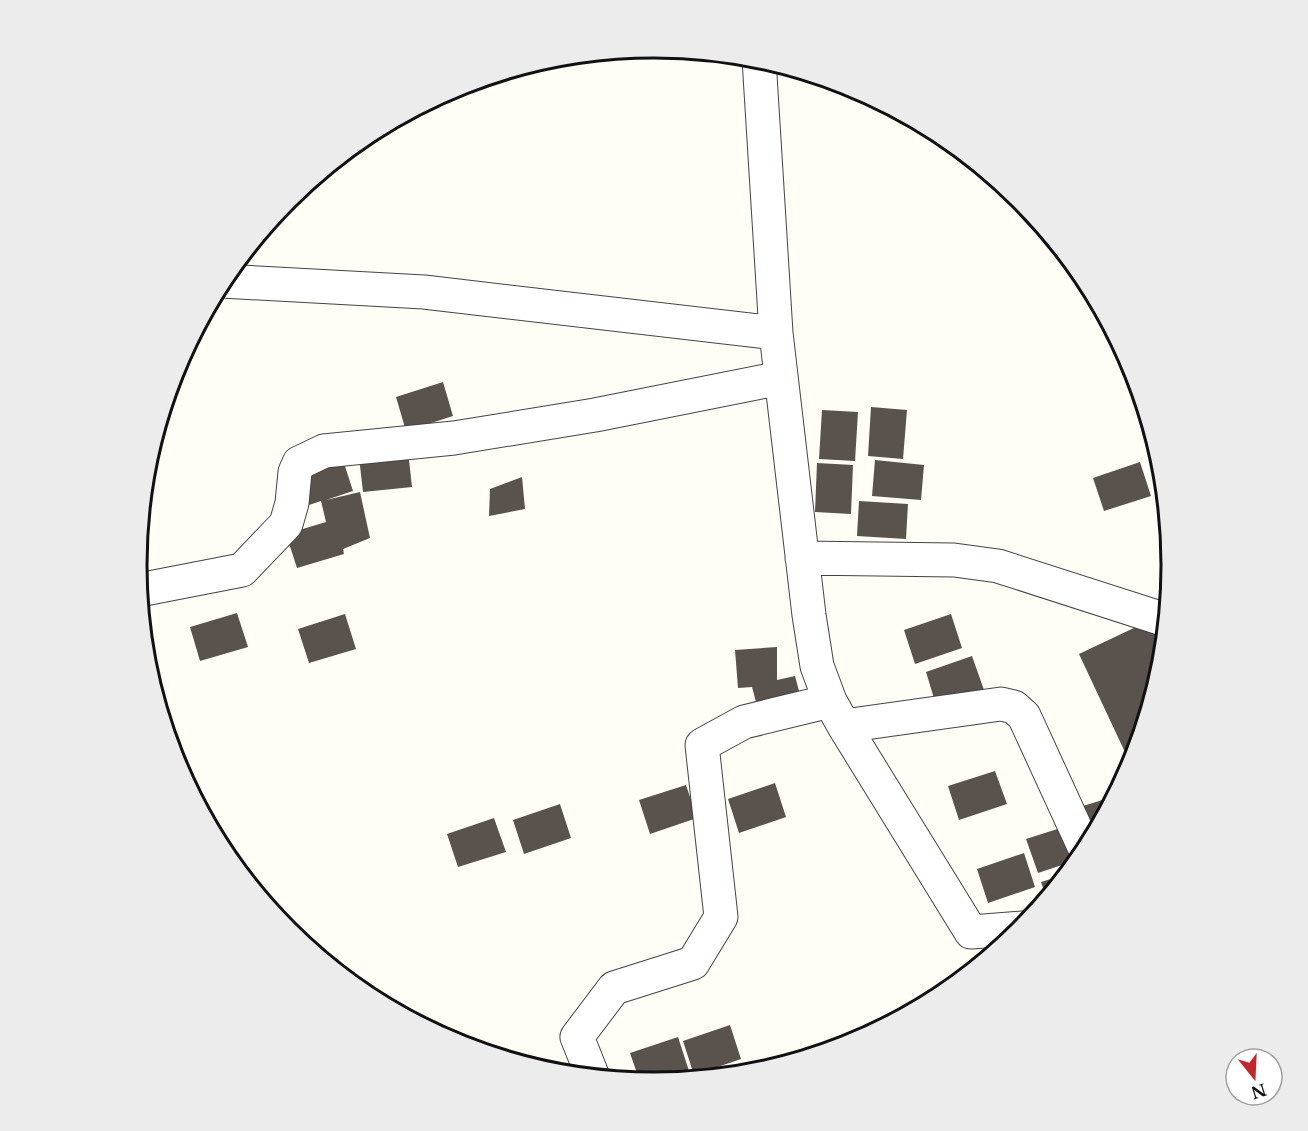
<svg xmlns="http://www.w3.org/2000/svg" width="1308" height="1131" font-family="'Libre Baskerville',serif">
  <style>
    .building { fill: #5a524d }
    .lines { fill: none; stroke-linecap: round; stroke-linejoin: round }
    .minor-casing { stroke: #444; stroke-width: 35 }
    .minor { stroke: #fff; stroke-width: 33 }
    .rim { fill: none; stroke: #111; stroke-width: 3 }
  </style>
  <rect width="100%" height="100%" fill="#fffdf5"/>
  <path class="building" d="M443,382L453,416L406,431L396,397Z
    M871,407L907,410L903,459L868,456Z
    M822,410L858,412L855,461L819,459Z
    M408,451L412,487L363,492L359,457Z
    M342,457L353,491L326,500L360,492L370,538L343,549L344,554L297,568L286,534L326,522L321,501L306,506L295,472Z
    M875,460L924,465L921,500L872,496Z
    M1140,462L1151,496L1104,511L1093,478Z
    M817,463L853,465L851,514L815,512Z
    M522,477L525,509L489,516L490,489Z
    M859,501L908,504L906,539L857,536Z
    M237,613L248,647L200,661L190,627Z
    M345,614L356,649L309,663L298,629Z
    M951,614L962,648L915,664L904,630Z
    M1157,617L1165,633L1161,667L1131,765L1079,654Z
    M777,647V680L795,676L802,702L759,713L752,687L738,688L735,650Z
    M972,656L984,690L936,705L926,672Z
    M995,771L1007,804L959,820L948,786Z
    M775,783L786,817L739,833L728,799Z
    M686,785L697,818L650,834L639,800Z
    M1115,796L1091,840L1080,807Z
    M560,804L571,838L524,854L513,820Z
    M494,818L506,852L458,867L447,834Z
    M1073,824L1080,859L1038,873L1026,839Z
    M1024,853L1035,887L988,903L977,869Z
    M1067,874L1047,899L1041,882Z
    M730,1025L741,1059L694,1075L683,1041Z
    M678,1037L689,1071L652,1083L640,1082L630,1053Z"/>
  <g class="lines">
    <defs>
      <path id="minor" d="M759,59L776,333L809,615L817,666L830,701L844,726L1001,704L1014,707L1024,716L1086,851
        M222,281L424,292L776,333
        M802,558L954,560L998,566L1166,620
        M139,590L242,570L286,524L292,503L295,472L299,463L324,451L454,438L595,415L781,378
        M844,726L971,932L1023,928
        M593,1077L577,1037L614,988L693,963L721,917L702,745L744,722L830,701"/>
    </defs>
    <use href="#minor" class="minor-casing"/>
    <use href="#minor" class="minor"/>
  </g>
  <path d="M0 0H1308V1131H0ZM147 565a507 507 0 1 1 1014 0a507 507 0 1 1-1014 0Z" fill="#ececec" fill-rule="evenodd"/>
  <path class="rim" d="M147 565a507 507 0 1 1 1014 0a507 507 0 1 1-1014 0Z"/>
  <g transform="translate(1254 1077) rotate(162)"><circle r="28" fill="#ffffff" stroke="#a0a0a0" stroke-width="1.5"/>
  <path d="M0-4.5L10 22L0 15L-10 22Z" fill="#c4262e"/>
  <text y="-9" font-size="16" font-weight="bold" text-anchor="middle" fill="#111111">N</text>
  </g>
</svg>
